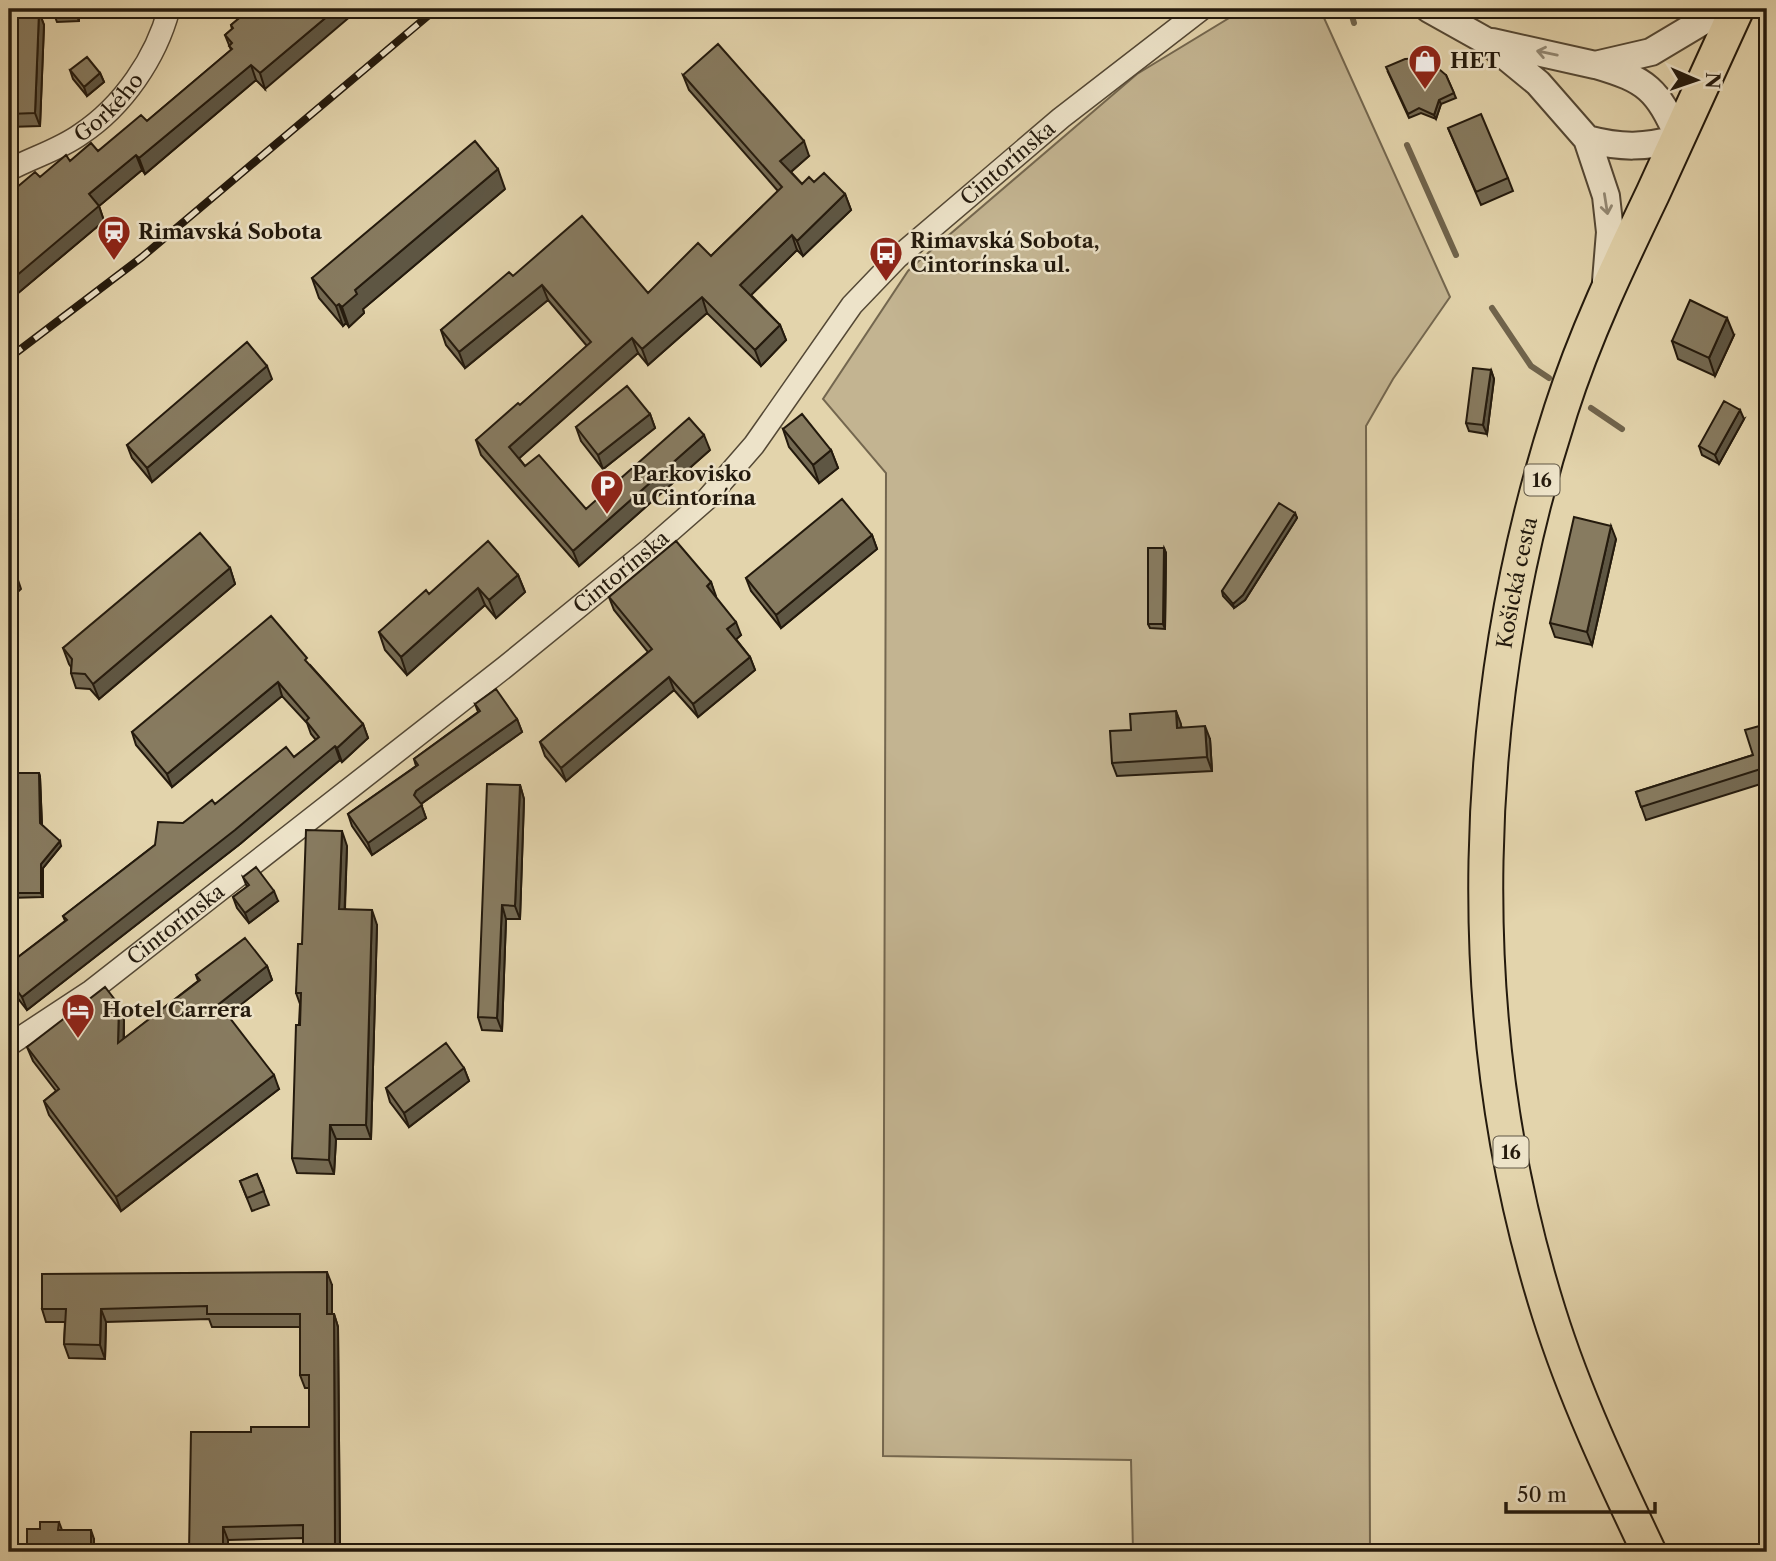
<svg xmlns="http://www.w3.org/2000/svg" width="1776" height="1561" font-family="'Libre Caslon Text',serif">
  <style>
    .green { fill: #c3b491; stroke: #74674f; stroke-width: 2 }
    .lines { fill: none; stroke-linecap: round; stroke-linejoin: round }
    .stream { stroke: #70644c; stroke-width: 6 }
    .minor-casing { stroke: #544835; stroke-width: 24 }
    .tertiary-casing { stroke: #544835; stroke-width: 30 }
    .primary-casing { stroke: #241a0d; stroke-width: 37 }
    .minor { stroke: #ede3c9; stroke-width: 21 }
    .tertiary { stroke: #ede3c9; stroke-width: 26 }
    .primary { stroke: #e3d4ac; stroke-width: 33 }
    .rail-casing { stroke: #241a0d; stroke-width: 8 }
    .rail { stroke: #ede3c9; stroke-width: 5; stroke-dasharray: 16; stroke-linecap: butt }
    .wall { fill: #746a53; stroke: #241a0d; stroke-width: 2 }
    .shaded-wall { fill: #5e5643; stroke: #241a0d; stroke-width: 2 }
    .building { fill: #877b60; stroke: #241a0d; stroke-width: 2 }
    .oneway { stroke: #938974 }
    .labels { text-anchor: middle; stroke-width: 5; stroke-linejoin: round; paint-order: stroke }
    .shield { fill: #ede3c9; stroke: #605645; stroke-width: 2 }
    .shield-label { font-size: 19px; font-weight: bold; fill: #241a0d }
    .poi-label { font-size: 21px; font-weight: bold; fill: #241a0d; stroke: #ede3c9; text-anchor: start }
    .street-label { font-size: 21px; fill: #241a0d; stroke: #ede3c9 }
  </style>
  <rect width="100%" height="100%" fill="#e3d4ac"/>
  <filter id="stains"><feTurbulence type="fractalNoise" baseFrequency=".00286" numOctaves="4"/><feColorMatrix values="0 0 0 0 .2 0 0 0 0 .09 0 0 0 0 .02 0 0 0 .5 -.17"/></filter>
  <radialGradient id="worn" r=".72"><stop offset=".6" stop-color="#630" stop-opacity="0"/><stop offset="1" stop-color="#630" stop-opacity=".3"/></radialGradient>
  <path class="green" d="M1244,9H1320L1450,297L1393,379L1366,426L1370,1552H1133L1131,1460L883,1456L886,473L823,399L908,271L921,259L1137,74Z"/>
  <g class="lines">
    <path class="stream" d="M1350,9L1354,23
      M1407,145L1456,255
      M1492,308L1531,366L1549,378
      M1591,408L1622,429"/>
    <defs>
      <g id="minor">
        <path id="s1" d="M9,170C33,157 59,150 81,134C123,106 156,58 169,9"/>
        <path id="s2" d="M9,1045L91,991L505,667L651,548L707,499L754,445L852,305L898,257L1061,118L1202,9"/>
      </g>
      <path id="tertiary" d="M1429,9L1488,42L1538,83L1587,139L1606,196L1610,232L1606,281
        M1492,42L1595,65L1651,52L1723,9
        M1587,139C1621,148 1645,148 1679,138C1657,89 1647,80 1596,65"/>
      <g id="primary">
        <path id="s3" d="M1649,1552C1612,1474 1575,1396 1549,1313C1458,1024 1468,697 1561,410C1585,335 1619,264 1653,193C1681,132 1709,70 1737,9"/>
      </g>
    </defs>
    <use href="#minor" class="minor-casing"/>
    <use href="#tertiary" class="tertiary-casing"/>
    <use href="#primary" class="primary-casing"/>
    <use href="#minor" class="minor"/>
    <use href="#tertiary" class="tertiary"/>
    <use href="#primary" class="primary"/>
    <defs>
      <path id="rail" d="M9,358L142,257L436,9"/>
    </defs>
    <use href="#rail" class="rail-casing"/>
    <use href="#rail" class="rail"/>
  </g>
  <path class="wall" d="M52,9H79V21L57,22Z
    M250,9L265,89L256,80L145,174L142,170L99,206L104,221L11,299L9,297V213L12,210L9,200V194L70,161L98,151L147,121L231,50L225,35L232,29L231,25Z
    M9,12H39L44,25L40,126L9,127Z
    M70,70L100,73L104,82L87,96L73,79Z
    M1388,72L1446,75L1456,98L1441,104L1436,119L1421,113L1409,118Z
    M683,75L809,156L791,172L802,184L814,182L845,194L851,210L803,256L797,250L751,295L780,325L786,340L761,366L707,313L648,365L638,353L519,458L525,466L586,509L710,450L579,566L481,455L476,440L520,405L587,346L548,300L465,368L446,345L441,330L513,276L648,293L711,256L778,191L689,90Z
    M1448,128L1508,178L1513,191L1481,205Z
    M505,189L363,309L364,313L349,327L346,323L343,326L319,298L312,278Z
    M1734,335L1715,376L1678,359L1672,341Z
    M1491,370L1494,379L1487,434L1469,431L1466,423Z
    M272,379L152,482L132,458L127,445Z
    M650,414L655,428L603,469L581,441L576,427Z
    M1744,419L1719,464L1702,455L1699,446Z
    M783,429L831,450L838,468L819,483L789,447Z
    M1295,513L1297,518L1245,600L1234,608L1223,596L1222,591Z
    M872,535L877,549L781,628L751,591L746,578Z
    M1616,539L1592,645L1555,637L1550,623Z
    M1164,548L1166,553L1165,629L1150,628L1148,624Z
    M230,568L235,584L99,699L90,689L76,688L71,673V667L69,664L63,648Z
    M518,575L525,592L496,618L485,605L407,675L385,650L379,632L429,594Z
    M711,582L715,596L741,635L736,639L750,657L755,670L698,717L674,690L566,781L545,756L540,742L648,652L614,610L609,597Z
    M310,665L363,724L368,738L342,762L340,760L240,844L27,1010L9,987V964L65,921L63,916L183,823L294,757L316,740L311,734L307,723L282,696L172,787L136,745L132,732Z
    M475,704L517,719L522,732L421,804L426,818L372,855L352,826L348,814L416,766L414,759L478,712Z
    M1176,711L1181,727L1210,739L1212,771L1117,776L1112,763L1131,730Z
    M1763,725L1767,737V782L1646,820L1636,792L1753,755Z
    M9,773H39L40,777L42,825L61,846L43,868V897L9,898Z
    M520,785L524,799L520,919H506L502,1031L482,1030L478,1017Z
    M347,846L345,909L377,925L371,1139H336L334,1174L297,1173L292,1158L300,1004L296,993L302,944Z
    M243,877L278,901L249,923L237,908L233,897L247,887Z
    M267,966L272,980L227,1015L279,1089L121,1211L49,1115L44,1101L56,1091L33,1061L27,1047L119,1005L124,1019V1039L198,981L196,975Z
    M464,1068L469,1081L409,1127L390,1102L386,1088Z
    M257,1174L269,1205L252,1211L240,1181Z
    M332,1285V1314H334L338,1327L340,1552H303V1538L228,1540V1552H189L251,1432L309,1427V1388H305L300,1375V1327H212L209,1319L106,1322L105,1359L69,1358L64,1344L65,1322H46L42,1309Z
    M59,1522L62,1530L94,1539V1552H28L27,1550L40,1529Z"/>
  <path class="shaded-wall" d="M74,9H79V21Z
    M336,9H359L265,89L260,73Z
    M39,12L44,25L40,126L35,113Z
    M251,65L256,80L145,174L139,158Z
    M100,73L104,82L87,96L84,87Z
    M1439,100L1441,104L1436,119L1434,115Z
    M804,141L809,156L786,176L780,161Z
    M136,155L142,170L99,206L104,221L11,299L9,293V282L89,194Z
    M498,169L505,189L363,309L364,313L349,327L342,307L355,290Z
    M845,194L851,210L803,256L797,241Z
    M792,235L797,250L746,300L740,285Z
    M542,285L548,300L465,368L459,352Z
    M702,297L707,313L648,365L642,349Z
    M339,304L346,323L343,326L336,306Z
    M1727,318L1734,335L1715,376L1709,358Z
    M780,325L786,340L761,366L755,350Z
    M632,338L638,353L515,462L509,447Z
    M267,366L272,379L152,482L147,468Z
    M1491,370L1494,379L1487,434L1483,425Z
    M1740,410L1744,419L1719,464L1715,455Z
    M650,414L655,428L603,469L598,455Z
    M704,435L710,450L579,566L573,551Z
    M831,450L838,468L819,483L813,465Z
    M1295,513L1297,518L1245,600L1234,608L1233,604Z
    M1611,526L1616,539L1592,645L1587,632Z
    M872,535L877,549L781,628L776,615Z
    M1164,548L1166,553L1165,629L1163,624Z
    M230,568L235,584L99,699L93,684Z
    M15,571L21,589L9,600V577Z
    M518,575L525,592L496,618L489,600Z
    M711,582L716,596L711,599L707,586Z
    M478,588L485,605L407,675L401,657Z
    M736,622L741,635L732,643L727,629Z
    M750,657L755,670L698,717L693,704Z
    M669,677L674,690L566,781L561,768Z
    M278,682L282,696L172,787L167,774Z
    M1176,711L1181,724L1182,741L1177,728Z
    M517,719L522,732L421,804L426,818L372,855L368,843L414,795L416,791Z
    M363,724L368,738L342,762L337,748Z
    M1205,726L1210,739L1212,771L1207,757Z
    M335,746L340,760L240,844L27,1010L22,997Z
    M39,773L40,777L42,828L40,823Z
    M520,785L524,799L520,919L515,906Z
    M342,831L347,846L344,924L339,909Z
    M60,841L61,846L43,868V897L41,893V864Z
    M274,891L278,901L249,923L245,913Z
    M502,905L506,919L502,1031L497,1018Z
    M372,910L377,925L371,1139L366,1125Z
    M267,966L272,980L224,1018L219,1004Z
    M119,1005L124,1019L123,1057L118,1043Z
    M464,1068L469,1081L409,1127L404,1113Z
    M274,1075L279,1089L121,1211L116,1197Z
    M330,1125L336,1139L334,1174L329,1160Z
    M327,1272L332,1285V1327L327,1314Z
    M101,1309L106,1322L105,1359L100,1345Z
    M334,1314L338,1327L340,1552H335Z
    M223,1527L228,1540V1552H223Z
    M91,1530L94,1539V1552H91Z"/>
  <path class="building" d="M250,9H336L260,73L251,65L139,158L136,155L89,194L99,206L9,282V242L13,239L9,234V213L17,207L9,197V194L35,172L40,177L66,155L70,161L91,143L98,151L141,115L147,121L232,49L229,46L232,43L225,35L233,28L231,25Z
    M9,12H39L35,113L9,114Z
    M718,44L804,141L780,161L802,184L809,177L814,182L824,173L845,194L797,241L792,235L740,285L780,325L755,350L702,297L642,349L632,338L509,447L525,466L539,455L586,509L689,418L704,435L573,551L476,440L518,403L520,405L591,342L542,285L459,352L441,330L509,272L513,276L582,216L648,293L698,243L711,256L782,187L683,75Z
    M87,57L100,73L84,87L70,70Z
    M1426,58L1446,75L1454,93L1439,100L1434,115L1419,108L1408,114L1386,67L1405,59Z
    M1481,114L1508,178L1476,192L1448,128Z
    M475,141L498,169L355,290L357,294L342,307L339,304L336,306L312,278Z
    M1690,300L1727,318L1709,358L1672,341Z
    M247,342L267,366L147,468L127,445Z
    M1473,368L1491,370L1483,425L1466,423Z
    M627,386L650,414L598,455L576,427Z
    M1724,401L1740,410L1715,455L1699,446Z
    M802,414L831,450L813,465L783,429Z
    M842,499L872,535L776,615L746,578Z
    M1279,503L1295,513L1243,595L1233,604L1222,591Z
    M1574,517L1611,526L1587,632L1550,623Z
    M200,533L230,568L93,684L85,674L71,673L72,659L63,648Z
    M488,541L518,575L489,600L478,588L401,657L379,632L426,590L429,594Z
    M676,541L711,582L707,586L736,622L727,629L750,657L693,704L669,677L561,768L540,742L652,649L609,597Z
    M1148,548H1164L1163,624H1148Z
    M9,565L15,571L9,577Z
    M271,616L307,658L305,660L363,724L337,748L335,746L235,830L22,997L9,980V964L67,920L63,916L155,845L158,822L183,823L212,800L215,804L286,747L294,757L319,737L306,721L309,718L278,682L167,774L132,732Z
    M496,689L517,719L416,791L414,795L422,805L368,843L348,814L418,765L414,759L480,711L475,704Z
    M1176,711L1177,728L1205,726L1207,757L1112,763L1110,731L1131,730L1130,714Z
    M1763,725L1767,739V767L1641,807L1636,792L1753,755L1745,730Z
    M9,773H39L40,823L60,841L41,864V893H9Z
    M487,784L520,785L515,906L502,905L497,1018L478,1017Z
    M306,830L342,831L339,909L372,910L366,1125H330L329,1160L292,1158L296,1025H300L301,993H296L298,944H302Z
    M256,867L274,891L245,913L233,897L249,885L243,877Z
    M245,938L267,966L219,1004L274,1075L116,1197L44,1101L59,1089L27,1047L105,987L119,1005L118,1043L200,980L196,975Z
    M446,1043L464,1068L404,1113L386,1088Z
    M257,1174L264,1191L247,1198L240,1181Z
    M327,1272V1314H334L335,1552H303V1525L223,1527V1552H189L191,1432H251V1427H309V1375H300V1314H207V1306L101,1309L100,1345L64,1344L66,1309H42V1274Z
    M40,1522H59L58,1530H91V1552H74V1550H27V1529H40Z"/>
  <defs><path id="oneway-shaft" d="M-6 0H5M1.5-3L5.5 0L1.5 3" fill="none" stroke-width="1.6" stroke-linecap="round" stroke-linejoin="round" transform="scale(1.75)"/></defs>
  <g class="oneway">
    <use href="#oneway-shaft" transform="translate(1547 53) rotate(-168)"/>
    <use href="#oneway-shaft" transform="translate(1606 204) rotate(81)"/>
  </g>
  <defs>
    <symbol id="shop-pin" viewBox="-11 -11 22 30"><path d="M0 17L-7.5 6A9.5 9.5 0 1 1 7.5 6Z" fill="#8f2418" stroke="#ede3c9"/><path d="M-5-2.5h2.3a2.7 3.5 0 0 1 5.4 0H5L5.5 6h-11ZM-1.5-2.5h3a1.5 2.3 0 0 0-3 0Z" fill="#fff"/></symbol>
    <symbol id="station-pin" viewBox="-11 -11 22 30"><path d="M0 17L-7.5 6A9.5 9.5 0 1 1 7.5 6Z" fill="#8f2418" stroke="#ede3c9"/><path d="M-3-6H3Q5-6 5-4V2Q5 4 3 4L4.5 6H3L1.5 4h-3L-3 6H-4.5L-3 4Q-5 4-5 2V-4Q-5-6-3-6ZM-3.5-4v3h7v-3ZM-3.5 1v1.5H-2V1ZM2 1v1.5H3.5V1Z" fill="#fff"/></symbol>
    <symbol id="bus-pin" viewBox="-11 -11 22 30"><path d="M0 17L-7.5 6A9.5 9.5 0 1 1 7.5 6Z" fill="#8f2418" stroke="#ede3c9"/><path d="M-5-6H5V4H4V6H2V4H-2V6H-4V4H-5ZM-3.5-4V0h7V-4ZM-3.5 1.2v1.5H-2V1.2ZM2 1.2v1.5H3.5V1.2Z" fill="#fff"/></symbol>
    <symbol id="parking-pin" viewBox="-11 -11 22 30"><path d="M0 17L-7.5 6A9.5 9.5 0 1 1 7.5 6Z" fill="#8f2418" stroke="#ede3c9"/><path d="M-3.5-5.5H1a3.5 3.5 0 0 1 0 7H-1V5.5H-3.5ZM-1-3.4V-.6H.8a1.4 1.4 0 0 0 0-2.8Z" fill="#fff"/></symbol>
    <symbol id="hotel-pin" viewBox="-11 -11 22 30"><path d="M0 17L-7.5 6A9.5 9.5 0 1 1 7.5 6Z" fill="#8f2418" stroke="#ede3c9"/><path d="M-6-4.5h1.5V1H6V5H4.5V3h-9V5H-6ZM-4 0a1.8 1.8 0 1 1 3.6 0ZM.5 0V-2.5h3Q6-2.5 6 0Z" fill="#fff"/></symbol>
  </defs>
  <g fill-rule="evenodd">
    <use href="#shop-pin" x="1406" y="42" width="38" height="52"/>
    <use href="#station-pin" x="95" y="213" width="38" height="52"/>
    <use href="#bus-pin" x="867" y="234" width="38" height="52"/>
    <use href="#parking-pin" x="588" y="467" width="38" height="52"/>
    <use href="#hotel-pin" x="59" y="991" width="38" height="52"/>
  </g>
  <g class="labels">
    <g class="shield">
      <rect x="1524.5" y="464.5" width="35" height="31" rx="5"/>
      <rect x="1493.5" y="1136.5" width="35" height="31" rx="5"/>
    </g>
    <g class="shield-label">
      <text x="1542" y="487">16</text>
      <text x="1511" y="1159">16</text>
    </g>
    <g class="poi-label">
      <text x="1450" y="68">HET</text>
      <text x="138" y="239">Rimavská Sobota</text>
      <text x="910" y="248">Rimavská Sobota,<tspan x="910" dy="24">Cintorínska ul.</tspan></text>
      <text x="632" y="481">Parkovisko<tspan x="632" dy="24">u Cintorína</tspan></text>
      <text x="102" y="1017">Hotel Carrera</text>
    </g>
    <g class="street-label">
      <text dy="7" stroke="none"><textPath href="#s1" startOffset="119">Gorkého</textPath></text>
      <text dy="7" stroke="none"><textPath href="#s2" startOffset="1340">Cintorínska</textPath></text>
      <text dy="7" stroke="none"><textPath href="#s2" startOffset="774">Cintorínska</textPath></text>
      <text dy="7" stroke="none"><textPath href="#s3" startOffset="998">Košická cesta</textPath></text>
      <text dy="7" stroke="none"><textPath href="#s2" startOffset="206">Cintorínska</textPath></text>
    </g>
  </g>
  <rect width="1776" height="1561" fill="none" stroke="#e3d4ac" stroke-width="35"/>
  <rect x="10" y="10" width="1755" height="1540" fill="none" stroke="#241a0d" stroke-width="3.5"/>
  <rect x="18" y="18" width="1741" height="1526" fill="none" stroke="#241a0d" stroke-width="2"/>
  <g transform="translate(1696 80) rotate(92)" stroke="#ede3c9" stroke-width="5" paint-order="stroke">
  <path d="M0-5L12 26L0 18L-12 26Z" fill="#241a0d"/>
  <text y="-10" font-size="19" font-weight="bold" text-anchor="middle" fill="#241a0d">N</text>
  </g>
  <path d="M1506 1502v10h149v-10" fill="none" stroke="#241a0d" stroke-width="3.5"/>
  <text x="1517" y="1502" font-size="21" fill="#241a0d" stroke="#ede3c9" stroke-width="5" paint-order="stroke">50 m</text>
  <rect width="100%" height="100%" filter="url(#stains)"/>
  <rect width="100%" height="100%" fill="url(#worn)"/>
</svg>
